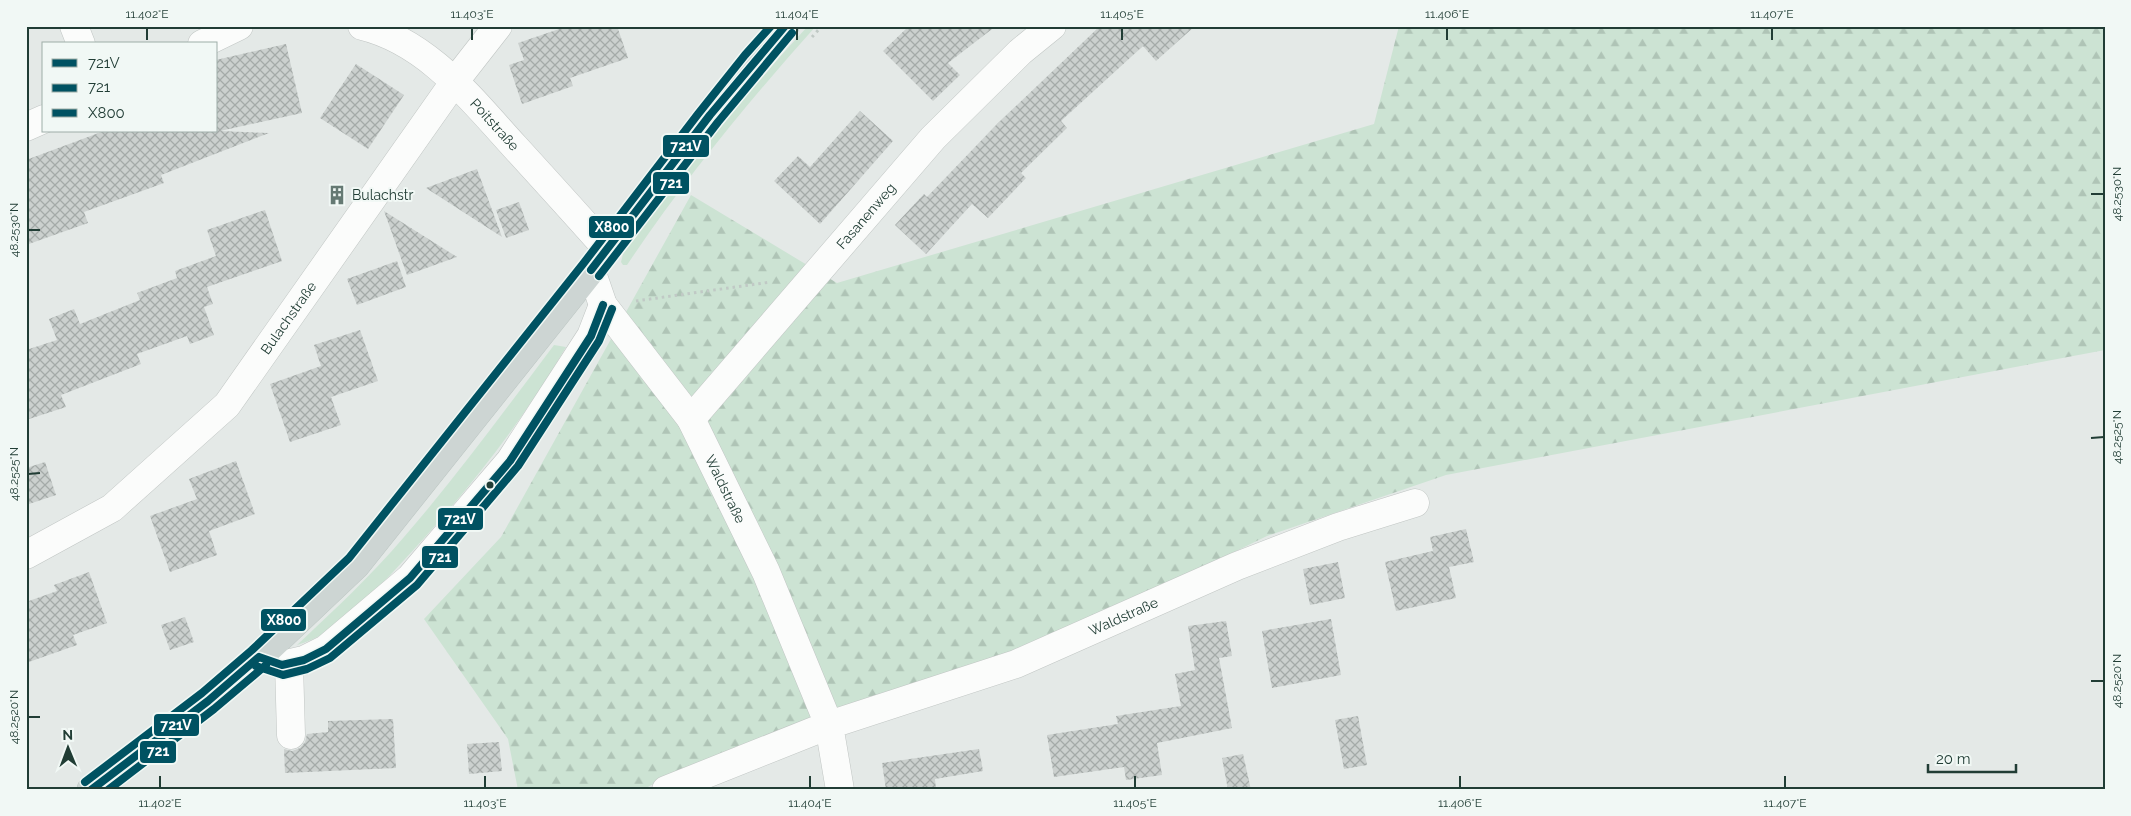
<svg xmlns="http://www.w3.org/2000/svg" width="2131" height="816" font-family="Raleway,sans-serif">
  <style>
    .grass { fill: #cce3d3 }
    .forest { fill: url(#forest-firs) }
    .building { fill: url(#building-cross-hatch) }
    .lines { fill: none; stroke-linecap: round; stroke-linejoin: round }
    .minor-casing { stroke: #c1c6c4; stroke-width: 29 }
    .major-casing { stroke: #bcc5c2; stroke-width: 29 }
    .path { stroke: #c0c9c5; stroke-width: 3; stroke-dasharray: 2.5 4; stroke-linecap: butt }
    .minor { stroke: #fbfcfb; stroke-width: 28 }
    .major { stroke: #cdd5d3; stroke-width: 28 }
    .bus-1-casing { stroke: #f1f8f5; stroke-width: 11 }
    .bus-2-casing { stroke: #f1f8f5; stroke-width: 11 }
    .bus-3-casing { stroke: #f1f8f5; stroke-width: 11 }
    .bus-1 { stroke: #005262; stroke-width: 8 }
    .bus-2 { stroke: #005262; stroke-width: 8 }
    .bus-3 { stroke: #005262; stroke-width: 8 }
    .ticks { fill: none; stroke: #213d35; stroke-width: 2 }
    .bus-dot { fill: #213d35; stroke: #f1f8f5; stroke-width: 2 }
    .labels { text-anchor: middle; stroke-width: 4; stroke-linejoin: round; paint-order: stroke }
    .street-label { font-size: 14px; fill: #213d35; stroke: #f1f8f5 }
    .poi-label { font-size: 14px; fill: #213d35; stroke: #f1f8f5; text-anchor: start }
    .line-badge { stroke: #f1f8f5; stroke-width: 2 }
    .badge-label { font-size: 14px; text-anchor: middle; font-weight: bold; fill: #fff }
    .neatline { fill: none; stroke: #213d35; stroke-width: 2 }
    .ticks-label { font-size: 12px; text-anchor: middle; fill: #213d35 }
  </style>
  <defs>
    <pattern id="forest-firs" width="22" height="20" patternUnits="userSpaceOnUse" patternTransform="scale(1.25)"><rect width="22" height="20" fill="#cce3d3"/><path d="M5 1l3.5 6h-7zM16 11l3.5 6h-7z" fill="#afc4b6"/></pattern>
    <pattern id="building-cross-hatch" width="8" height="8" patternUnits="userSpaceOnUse" patternTransform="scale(1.25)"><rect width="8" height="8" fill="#cbd0ce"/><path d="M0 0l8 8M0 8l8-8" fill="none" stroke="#a4aaa8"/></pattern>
  </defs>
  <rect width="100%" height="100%" fill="#e4e9e7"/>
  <path class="grass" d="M808,26H816C748,102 684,180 627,265H623L621,262L623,254C682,176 741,98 808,26Z
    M554,345L566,347C521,424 466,493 405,559C376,590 338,634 297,645C333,611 371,576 404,537C457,476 505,410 554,345Z"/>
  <path class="forest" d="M1399,26H2105V350L1446,475L1267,536L1041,646L665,778L642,790H518L508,739L424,619L501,537L691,195L837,283L1374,124Z"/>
  <path class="building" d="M568,26H617L628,58L570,78L573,86L522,104L509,65L524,60L518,43Z
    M909,26H996L948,63L960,75L933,101L883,51Z
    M1100,26H1195L1156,61L1143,46L1061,121L1067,128L1021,173L1026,178L988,218L972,204L926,254L895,225L924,194L927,197L998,123Z
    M286,44L302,113L220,131L269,133L161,175L164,183L84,212L88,223L26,245V160L104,131H216V60Z
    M356,64L404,95L368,149L320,118Z
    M860,111L893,141L820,224L774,181L798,156L810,167Z
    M477,169L502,237L426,188Z
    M519,202L529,230L506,238L496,210Z
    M265,210L282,261L207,287L213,304L204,307L214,335L190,344L187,336L137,354L141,364L61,395L66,407L26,420V350L57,340L49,319L74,309L80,324L140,300L137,293L177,278L175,271L216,256L207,230Z
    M384,211L457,257L407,275Z
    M397,261L406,287L357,305L347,279Z
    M360,330L378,381L331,397L341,425L290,442L270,384L321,366L314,345Z
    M236,461L255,514L209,531L217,555L170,572L150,516L197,499L189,479Z
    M45,462L56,495L26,505V468Z
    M1466,529L1474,562L1449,567L1456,598L1396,611L1385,562L1433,551L1430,537Z
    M1338,562L1345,598L1310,605L1303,569Z
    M89,572L107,623L73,635L77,645L26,663V602L57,591L54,585Z
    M185,617L194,642L170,650L161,625Z
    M1331,619L1341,675L1272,688L1262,631Z
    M1226,621L1232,656L1219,658L1232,728L1157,743L1162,775L1126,780L1124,767L1054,777L1047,735L1118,724L1116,716L1181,706L1175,674L1195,670L1188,626Z
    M1358,716L1367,765L1344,769L1335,720Z
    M393,719L396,768L285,773L284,749L292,751L300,748L305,742L307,734L328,732V721Z
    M499,742L502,771L469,774L467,744Z
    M979,749L983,771L935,779L936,790H886L882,763Z
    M1243,754L1251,790H1228L1222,758Z"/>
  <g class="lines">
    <defs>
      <g id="minor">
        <path d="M74,26L81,44"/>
        <path id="s1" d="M362,26C428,42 471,99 515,147C546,181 577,215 607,249"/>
        <path d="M202,44L239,26"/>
        <path d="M26,127L44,119"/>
        <path id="s2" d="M591,270L603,305L691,419L766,572L829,725L666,790"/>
        <path id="s3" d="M691,419L933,138L1020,52L1052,26"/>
        <path id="s4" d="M26,555L112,508L227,405L455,81L498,26"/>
        <path d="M259,657L282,665L304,660L326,649L410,578L510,461L591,336L603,305"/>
        <path d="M289,664L291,735"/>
        <path id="s5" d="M840,790L829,725L1016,664L1237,566L1338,527L1415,503"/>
      </g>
      <path id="major" d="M91,790L208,701L259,657L356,565L591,270L706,120L753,61L785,26"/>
    </defs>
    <use href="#minor" class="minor-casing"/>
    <use href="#major" class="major-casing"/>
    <path class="path" d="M812,37L822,26
      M636,301L771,282"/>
    <use href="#minor" class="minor"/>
    <use href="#major" class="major"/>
    <defs>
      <path id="bus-1" d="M591,270L710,115L785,26
        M259,657L282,665L304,660L326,649L410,578L510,461L591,336L603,305
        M91,790L208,701L259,657"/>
      <path id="bus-2" d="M599,276L718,122L792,33
        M256,666L283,675L307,669L330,658L417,585L518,466L599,341L612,309
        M108,790L214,709L266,665"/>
      <path id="bus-3" d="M85,782L202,693L252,650L349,558L583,264L698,114L745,55L771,26"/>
    </defs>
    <use href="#bus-1" class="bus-1-casing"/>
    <use href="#bus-2" class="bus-2-casing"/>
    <use href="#bus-3" class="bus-3-casing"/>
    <use href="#bus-1" class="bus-1"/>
    <use href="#bus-2" class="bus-2"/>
    <use href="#bus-3" class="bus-3"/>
  </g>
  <path class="ticks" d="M147,28V40M472,28V40M797,28V40M1122,28V40M1447,28V40M1772,28V40M2091,194H2104M28,230H40M2091,438L2104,437M28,474L40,473M2091,681H2104M28,717H40M160,776V788M485,776V788M810,776V788M1135,776V788M1460,776V788M1785,776V788"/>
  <defs>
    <symbol id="building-bare" viewBox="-9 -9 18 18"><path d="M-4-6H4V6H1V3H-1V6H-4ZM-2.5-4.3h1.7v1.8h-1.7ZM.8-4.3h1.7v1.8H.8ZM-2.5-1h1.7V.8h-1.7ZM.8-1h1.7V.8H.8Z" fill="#657973" stroke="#f1f8f5" stroke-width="2.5" paint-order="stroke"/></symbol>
  </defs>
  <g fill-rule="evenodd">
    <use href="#building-bare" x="323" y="181" width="28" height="28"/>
  </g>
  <circle class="bus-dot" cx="490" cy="485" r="4.5"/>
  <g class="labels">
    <g class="street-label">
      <text dy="5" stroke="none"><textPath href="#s1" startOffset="168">Poitstraße</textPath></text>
      <text dy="5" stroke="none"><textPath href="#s3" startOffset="268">Fasanenweg</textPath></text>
      <text dy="5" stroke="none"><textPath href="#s4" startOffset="359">Bulachstraße</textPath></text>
      <text dy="5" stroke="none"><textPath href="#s2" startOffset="259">Waldstraße</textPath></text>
      <text dy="5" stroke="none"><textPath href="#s5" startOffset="380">Waldstraße</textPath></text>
    </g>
    <g class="poi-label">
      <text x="352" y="200">Bulachstr</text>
    </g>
  </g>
  <g class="line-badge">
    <rect x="662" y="134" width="48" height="24" rx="5" fill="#005262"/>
    <rect x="652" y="171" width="38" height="24" rx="5" fill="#005262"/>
    <rect x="588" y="215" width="47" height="24" rx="5" fill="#005262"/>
    <rect x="437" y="507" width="47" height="24" rx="5" fill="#005262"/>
    <rect x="421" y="545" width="38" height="24" rx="5" fill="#005262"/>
    <rect x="260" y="608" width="47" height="24" rx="5" fill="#005262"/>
    <rect x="153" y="713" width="47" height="24" rx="5" fill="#005262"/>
    <rect x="139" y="740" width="38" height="24" rx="5" fill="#005262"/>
  </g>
  <g class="badge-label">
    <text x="686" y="151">721V</text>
    <text x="671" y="188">721</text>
    <text x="612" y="232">X800</text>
    <text x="460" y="524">721V</text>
    <text x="440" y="562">721</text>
    <text x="284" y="625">X800</text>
    <text x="176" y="730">721V</text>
    <text x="158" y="756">721</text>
  </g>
  <rect width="2131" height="816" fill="none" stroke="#f1f8f5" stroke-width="55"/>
  <rect x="42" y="42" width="175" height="90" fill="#f1f8f5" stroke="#9eada8"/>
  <rect x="52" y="59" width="25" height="8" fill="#005262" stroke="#9eada8"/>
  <text x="88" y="68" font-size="15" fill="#213d35">721V</text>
  <rect x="52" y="84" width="25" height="8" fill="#005262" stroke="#9eada8"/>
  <text x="88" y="92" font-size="15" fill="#213d35">721</text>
  <rect x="52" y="109" width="25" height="8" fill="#005262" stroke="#9eada8"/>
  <text x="88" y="118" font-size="15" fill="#213d35">X800</text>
  <g transform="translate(68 748) rotate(359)" stroke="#f1f8f5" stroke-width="4" paint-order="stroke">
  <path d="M0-4L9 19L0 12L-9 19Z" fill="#213d35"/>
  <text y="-8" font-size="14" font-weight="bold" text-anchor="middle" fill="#213d35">N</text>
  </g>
  <path d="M1928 764v8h88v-8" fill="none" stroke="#213d35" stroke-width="2.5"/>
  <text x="1936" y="764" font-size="15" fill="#213d35" stroke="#f1f8f5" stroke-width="4" paint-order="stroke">20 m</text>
  <rect x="28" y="28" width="2076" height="760" class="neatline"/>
  <g class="ticks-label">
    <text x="147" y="18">11.402°E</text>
    <text x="472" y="18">11.403°E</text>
    <text x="797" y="18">11.404°E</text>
    <text x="1122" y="18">11.405°E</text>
    <text x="1447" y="18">11.406°E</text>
    <text x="1772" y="18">11.407°E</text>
    <text transform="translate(2117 194) rotate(-90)" y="4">48.2530°N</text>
    <text transform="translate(14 230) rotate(-90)" y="4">48.2530°N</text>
    <text transform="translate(2117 437) rotate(-90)" y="4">48.2525°N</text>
    <text transform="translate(14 474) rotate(-90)" y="4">48.2525°N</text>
    <text transform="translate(2117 681) rotate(-90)" y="4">48.2520°N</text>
    <text transform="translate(14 717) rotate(-90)" y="4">48.2520°N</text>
    <text x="160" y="807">11.402°E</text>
    <text x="485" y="807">11.403°E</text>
    <text x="810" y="807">11.404°E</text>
    <text x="1135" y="807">11.405°E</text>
    <text x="1460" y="807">11.406°E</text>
    <text x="1785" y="807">11.407°E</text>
  </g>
</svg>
